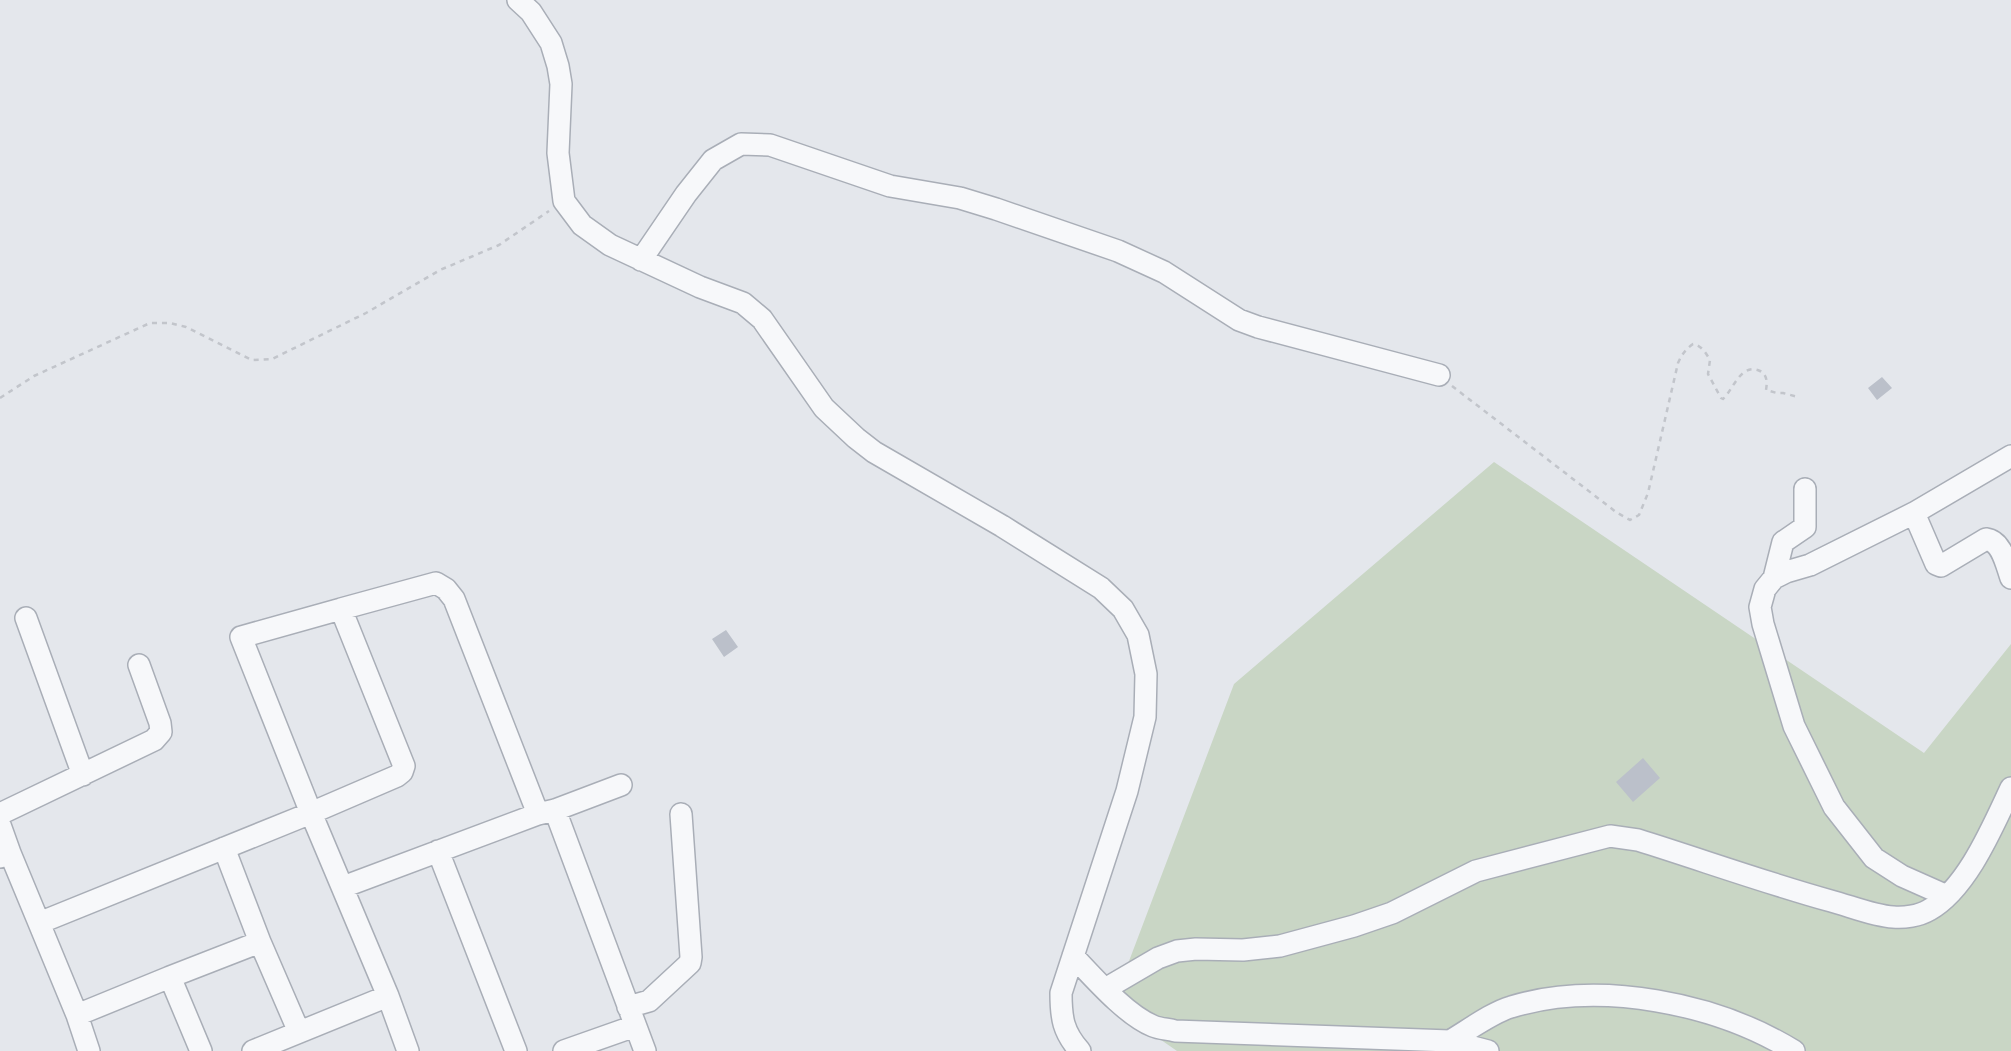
<svg xmlns="http://www.w3.org/2000/svg" width="2011" height="1051" font-family="'Asap Condensed',sans-serif">
  <style>
    .green { fill: #c9d6c5 }
    .building { fill: #bbc0ca }
    .lines { fill: none; stroke-linecap: round; stroke-linejoin: round }
    .minor-casing { stroke: #a9aeb7; stroke-width: 24 }
    .path { stroke: #c2c5cb; stroke-width: 2.5; stroke-dasharray: 5 5; stroke-linecap: butt }
    .minor { stroke: #f7f8fa; stroke-width: 21 }
  </style>
  <rect width="100%" height="100%" fill="#e4e7ec"/>
  <path class="green" d="M1494,462L1924,753L2011,644V1051H1177L1112,1006L1234,684Z"/>
  <path class="building" d="M1882,377L1892,388L1877,400L1868,388Z
    M726,630L738,647L724,657L712,639Z
    M1643,758L1660,778L1633,802L1616,782Z"/>
  <g class="lines">
    <defs>
      <path id="minor" d="M518,0L531,12L551,43L558,66L561,84L558,153L564,201L582,225L610,245L700,287L743,303L762,319L824,408L856,438L874,452L1002,526L1101,588L1123,609L1138,635L1146,674L1145,717L1127,791L1061,993C1061,1018 1063,1032 1080,1051
        M641,260L686,194L713,160L741,144L770,145L890,186L960,198L996,209L1118,251L1164,272L1239,320L1258,327L1439,375
        M1914,513L1936,564L1941,566L1986,539C2002,541 2006,564 2011,578
        M1774,578L1783,542L1805,527V489
        M341,609L404,766L402,772L397,776L311,813L241,637Z
        M341,609L436,583L446,589L454,599L538,814
        M26,618L83,775
        M555,810L645,1051
        M0,814L154,740L161,732L160,723L139,665
        M0,825L10,853
        M224,848L260,942
        M438,851L516,1051
        M0,857L10,853L39,923
        M343,887L538,814L555,810L621,785
        M1947,896L1902,876L1874,858L1834,807L1794,726L1763,624L1760,607L1765,589L1774,578L1786,572L1810,565L1914,513L2011,456
        M1073,956C1094,978 1126,1015 1153,1026C1160,1029 1168,1029 1175,1031L1450,1041L1488,1051
        M170,977L260,942L299,1032
        M1105,989L1158,958L1177,951L1196,949L1243,950L1280,946L1354,926L1392,913L1476,871L1610,836L1638,840C1702,860 1766,883 1831,901C1850,906 1874,916 1893,917C1904,918 1919,916 1929,910C1967,889 1993,826 2011,788
        M628,1007L649,1001L690,963L691,957L681,814
        M77,1015L170,977L201,1051
        M1450,1041C1467,1031 1493,1012 1511,1007C1600,980 1716,1003 1794,1051
        M89,1051L77,1015L39,923L311,813L388,996L408,1051
        M253,1051L388,996
        M564,1051L635,1026"/>
    </defs>
    <use href="#minor" class="minor-casing"/>
    <path class="path" d="M1452,386L1616,512L1630,520L1639,515L1648,493L1678,363C1682,354 1686,349 1693,344C1701,345 1706,353 1710,360L1708,374L1721,398L1723,399C1733,390 1741,362 1760,371C1768,375 1767,384 1766,390L1777,393H1783L1798,397
      M0,398L34,376L150,323H170L186,327L252,360L272,359L366,313L440,270L499,245L549,211"/>
    <use href="#minor" class="minor"/>
  </g>
</svg>
